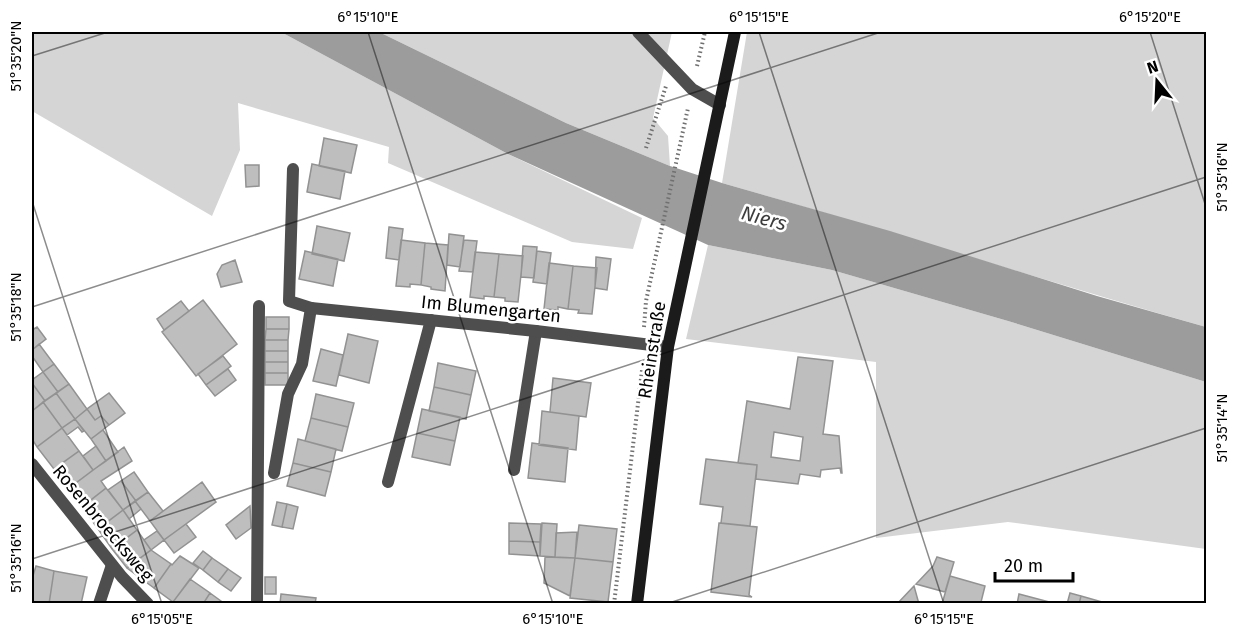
<svg xmlns="http://www.w3.org/2000/svg" width="1238" height="635" font-family="'Fira Sans',sans-serif">
  <style>
    .green { fill: #d5d5d5 }
    .water { fill: #9c9c9c }
    .building { fill: #bebebe; stroke: #929292; stroke-width: 1.5; fill-rule: evenodd }
    .lines { fill: none; stroke-linecap: round; stroke-linejoin: round }
    .path { stroke: #707070; stroke-width: 4; stroke-dasharray: 1.5 3; stroke-linecap: butt }
    .service { stroke: #4e4e4e; stroke-width: 12 }
    .minor { stroke: #4e4e4e; stroke-width: 12 }
    .secondary { stroke: #1b1b1b; stroke-width: 12 }
    .ticks { fill: none; stroke: #000; stroke-width: 1.5; stroke-opacity: 0.45 }
    .labels { text-anchor: middle; stroke-width: 5; stroke-linejoin: round; paint-order: stroke }
    .street-label { font-size: 18px; fill: #000; stroke: #fff }
    .water-label { font-size: 20px; font-style: italic; fill: #3d3d3d; stroke: #fff }
    .neatline { fill: none; stroke: #000; stroke-width: 2 }
    .ticks-label { font-size: 15px; text-anchor: middle; fill: #000 }
  </style>
  <rect width="100%" height="100%" fill="#fff"/>
  <path class="green" d="M32,32H281L508,154L642,218L633,249L572,242L388,163L389,147L238,103L240,150L212,216L32,111Z
    M379,32H672L653,118L668,136L670,166L566,123Z
    M747,32H1206V327C1044,281 884,229 722,183Z
    M708,245L832,270L1008,321L1206,382V549L1008,522L876,538V362L686,339Z"/>
  <path class="water" d="M281,32H379L566,123L670,166L722,183L890,231L1097,296L1206,327V382L1008,321L832,270L708,245L508,154Z"/>
  <path class="building" d="M324,138L357,145L351,173L319,166Z
    M312,164L345,171L340,199L307,192Z
    M245,165H259V186L246,187Z
    M317,226L350,233L344,261L312,254Z
    M389,227L403,229L399,260L386,258Z
    M449,234L464,236L460,267L447,265Z
    M401,240L425,243L421,285L410,284V287L396,286Z
    M464,240L477,241L473,272L459,271Z
    M425,243L448,245L445,291L431,289V287L421,285Z
    M523,246L537,247L534,278L521,277Z
    M305,251L338,259L333,286L299,279Z
    M537,251L551,253L547,284L533,282Z
    M475,252L499,254L494,297L484,296V299L470,297Z
    M499,254L523,256L518,302L505,301V298L494,297Z
    M596,257L611,259L607,290L595,288Z
    M235,260L242,282L221,287L217,274L222,265Z
    M549,263L573,266L568,309L558,307V310L544,309Z
    M573,266L597,268L592,314L578,313L579,310L568,309Z
    M203,300L237,344L196,376L162,332Z
    M181,301L189,311L164,330L157,319Z
    M266,317H289V329H266Z
    M37,327L46,339L32,350V330Z
    M266,329H289L288,340H265Z
    M348,334L378,341L369,383L339,375Z
    M265,340H288V351H265Z
    M39,344L54,364L43,372L32,356V350Z
    M321,349L343,355L336,386L313,381Z
    M265,351H288V362H265Z
    M223,356L231,366L206,385L198,374Z
    M798,357L833,361L823,434L839,436L842,473H841L840,468L821,470L820,477L800,474L798,484L756,479L757,465L738,463L747,401L790,409ZM774,432L803,437L800,461L771,457Z
    M265,362H288V373H265Z
    M438,363L476,371L471,395L434,387Z
    M54,364L69,384L58,392L43,372Z
    M228,369L236,380L215,396L206,385Z
    M43,372L58,392L45,401L32,383V380Z
    M265,373H288V385H265Z
    M553,378L591,383L586,417L550,412Z
    M32,383L45,401L32,411Z
    M69,384L87,409L75,419L56,393Z
    M434,387L471,395L466,419L429,411Z
    M56,393L75,419L62,428L43,402Z
    M109,393L125,413L109,425L101,416L95,420L87,409Z
    M316,394L354,403L348,427L311,418Z
    M43,402L62,428L37,447L32,439V411Z
    M87,409L95,420L101,416L109,425L91,439L75,419Z
    M422,409L460,417L455,441L417,433Z
    M542,411L579,416L576,450L539,445Z
    M311,418L348,427L342,451L305,441Z
    M75,419L84,431L82,432L78,427L67,435L62,428Z
    M62,428L79,451L54,469L37,447Z
    M103,430L118,452L106,461L91,439Z
    M417,433L455,441L450,465L412,457Z
    M298,439L336,449L331,472L293,463Z
    M532,443L568,448L565,482L528,478Z
    M96,446L106,461L93,470L83,456Z
    M124,447L132,461L101,481L106,488L82,507L68,489Z
    M79,451L93,470L68,489L54,469Z
    M706,459L757,465L750,526L721,523L723,507L700,504Z
    M293,463L331,472L325,496L287,486Z
    M134,472L148,492L136,501L121,481Z
    M121,481L136,501L123,510L108,490Z
    M202,482L216,502L164,540L150,521Z
    M106,488L123,510L98,529L82,507Z
    M148,492L163,511L150,521L135,501Z
    M135,501L141,509L129,519L123,510Z
    M277,502L287,504L282,527L272,525Z
    M287,504L298,507L293,529L282,527Z
    M250,506L251,528L236,539L226,525Z
    M123,510L137,530L112,549L98,529Z
    M509,523L541,524L540,542L509,541Z
    M542,523L557,524L555,557L540,556Z
    M719,523L757,527L749,595L752,597L711,592Z
    M186,524L196,537L174,553L164,540Z
    M579,525L617,529L613,562L575,558Z
    M137,530L151,550L127,568L112,549Z
    M157,531L164,540L151,550L144,540Z
    M577,532L575,558L555,557L556,533Z
    M509,541L540,542V556L509,554Z
    M151,550L171,564L154,588L127,568Z
    M203,551L212,558L203,570L193,563Z
    M180,556L199,568L173,602L154,588L171,564L172,565Z
    M545,557L575,558L570,596L544,583Z
    M937,557L954,562L945,592L916,584L933,566Z
    M212,558L228,569L218,582L203,570Z
    M575,558L613,562L608,602L570,598Z
    M36,566L54,571L49,604H32V579Z
    M228,569L241,578L231,591L218,582Z
    M54,571L87,577L81,604H49Z
    M950,576L985,586L981,602L985,604H942Z
    M265,577H276V594H265Z
    M190,579L210,593L203,604H174L173,602Z
    M914,586L919,604H897Z
    M210,593L225,604H203Z
    M1070,593L1081,596L1079,604H1067Z
    M281,594L316,598L315,604H280Z
    M1019,594L1053,603L1017,604Z
    M1081,596L1109,604H1079Z"/>
  <g class="lines">
    <path class="path" d="M697,66L705,32
      M646,148L666,86
      M644,327L646,301L688,108
      M614,604L643,362"/>
    <path class="service" d="M514,470L536,331
      M274,473L288,394L302,364L311,308L289,301L293,169
      M388,482L431,320
      M99,604L112,565
      M257,604L259,306"/>
    <path class="minor" d="M638,32L692,89L720,105
      M311,308L536,331L668,347
      M32,464L122,577L148,604"/>
    <path class="secondary" d="M637,604L668,347L735,32"/>
  </g>
  <path class="ticks" d="M368,32L553,604M759,32L944,604M1150,32L1206,207M32,56L108,32M32,201L162,604M32,307L881,32M32,559L1206,177M666,604L1206,428"/>
  <g class="labels">
    <g class="street-label">
      <text transform="translate(491 309) rotate(6)" y="6">Im Blumengarten</text>
      <text transform="translate(652 350) rotate(-81)" y="6">Rheinstraße</text>
      <text transform="translate(103 523) rotate(50)" y="6">Rosenbroecksweg</text>
    </g>
    <g class="water-label">
      <text transform="translate(764 218) rotate(15)" y="7">Niers</text>
    </g>
  </g>
  <rect width="1238" height="635" fill="none" stroke="#ffffff" stroke-width="66"/>
  <g transform="translate(1157 81) rotate(342)" stroke="#ffffff" stroke-width="4.5" paint-order="stroke">
  <path d="M0-4.5L10 22L0 15L-10 22Z" fill="#000000"/>
  <text y="-9" font-size="16" font-weight="bold" text-anchor="middle" fill="#000000">N</text>
  </g>
  <path d="M995 572v9h78v-9" fill="none" stroke="#000000" stroke-width="3"/>
  <text x="1004" y="572" font-size="18" fill="#000000" stroke="#ffffff" stroke-width="4.5" paint-order="stroke">20 m</text>
  <rect x="33" y="33" width="1172" height="569" class="neatline"/>
  <g class="ticks-label">
    <text x="368" y="22">6°15'10"E</text>
    <text x="759" y="22">6°15'15"E</text>
    <text x="1150" y="22">6°15'20"E</text>
    <text transform="translate(16 56) rotate(-90)" y="5">51°35'20"N</text>
    <text transform="translate(1222 177) rotate(-90)" y="5">51°35'16"N</text>
    <text transform="translate(16 307) rotate(-90)" y="5">51°35'18"N</text>
    <text transform="translate(1222 428) rotate(-90)" y="5">51°35'14"N</text>
    <text transform="translate(16 558) rotate(-90)" y="5">51°35'16"N</text>
    <text x="162" y="624">6°15'05"E</text>
    <text x="553" y="624">6°15'10"E</text>
    <text x="944" y="624">6°15'15"E</text>
  </g>
</svg>
